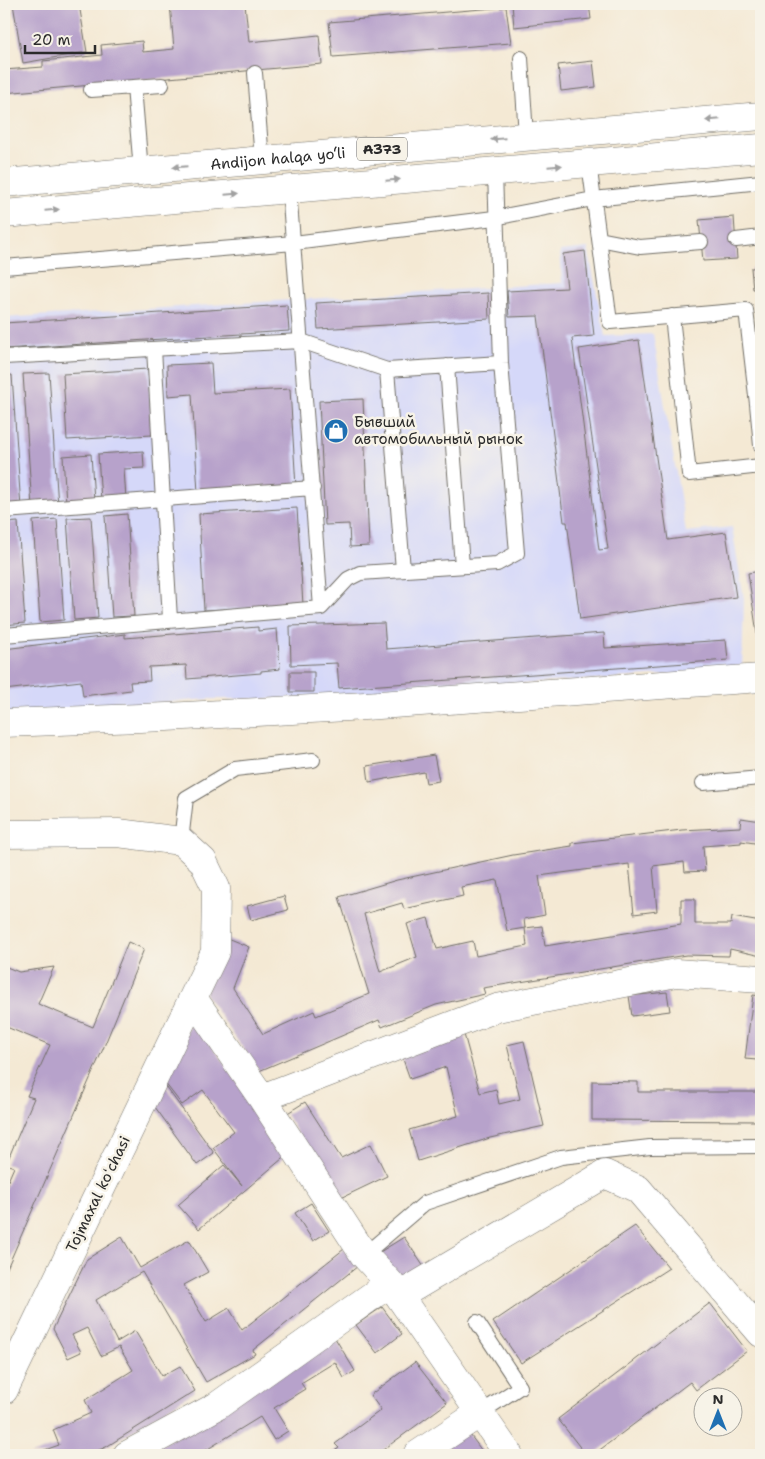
<svg xmlns="http://www.w3.org/2000/svg" width="765" height="1459" font-family="'Shantell Sans',sans-serif">
  <style>
    .built { fill: #d5d8f9 }
    .building { fill: #b7a2cb }
    .lines { fill: none; stroke-linecap: round; stroke-linejoin: round }
    .lane-casing { stroke: #716e66; stroke-width: 16 }
    .street-casing { stroke: #716e66; stroke-width: 29 }
    .highway-casing { stroke: #716e66; stroke-width: 29 }
    .lane { stroke: #fff; stroke-width: 14 }
    .street { stroke: #fff; stroke-width: 28 }
    .highway { stroke: #fff; stroke-width: 28 }
    .oneway { fill: #a0a0a0 }
    .labels { text-anchor: middle; stroke-width: 5; stroke-linejoin: round; paint-order: stroke }
    .shield { fill: #f7f3e8; stroke: #686764; stroke-width: 1 }
    .shield-label { font-size: 14px; font-weight: bold; fill: #2b2b2b }
    .street-label { font-size: 15px; fill: #2b2b2b; stroke: #f7f3e8 }
    .poi-label { font-size: 15px; fill: #2b2b2b; stroke: #f7f3e8; text-anchor: start }
  </style>
  <rect width="100%" height="100%" fill="#f7f3e8"/>
  <filter id="ink" filterUnits="userSpaceOnUse"><feTurbulence type="fractalNoise" baseFrequency=".02" numOctaves="2"/><feDisplacementMap in="SourceGraphic" scale="10" xChannelSelector="R" yChannelSelector="G"/><feConvolveMatrix kernelMatrix="1 2 1 2 8 2 1 2 1" color-interpolation-filters="sRGB"/></filter>
  <filter id="wash" filterUnits="userSpaceOnUse"><feTurbulence type="fractalNoise" baseFrequency=".0096" numOctaves="4" result="noise"/><feDisplacementMap in="SourceGraphic" scale="20" xChannelSelector="R" yChannelSelector="G"/><feGaussianBlur stdDeviation="1.12" result="paint"/><feColorMatrix in="noise" values="0 0 0 0 0 0 0 0 0 0 0 0 0 0 0 0 0 1.4 0 .05"/><feComposite in="paint" operator="in"/></filter>
  <g filter="url(#wash)">
    <rect width="100%" height="100%" fill="#f4e9d4"/>
    <path class="built" d="M588,248L605,336L653,334L686,532L732,527L744,599L742,670L285,699H210L4,714V318L562,283L560,251Z"/>
    <g id="blocks">
      <path class="building" d="M13,4H79L87,52L23,63Z
        M170,4H245L249,42L319,35L322,64L4,93V70L43,67V61L102,55L101,45L142,41L143,52L174,49Z
        M512,4H589L591,19L514,27Z
        M506,7L511,43L333,57L329,22Z
        M593,61L596,87L561,91L558,65Z
        M734,217L737,259L703,261L699,220Z
        M585,251L594,336L572,338L599,550L608,549L579,349L639,340L668,540L726,532L736,597L580,619L567,522H564L538,316L509,317L507,291L567,288L563,254Z
        M761,267V289H753L751,268Z
        M488,293L489,319L318,329L316,303Z
        M287,305L289,331L4,349V323Z
        M211,363L213,393L290,389L296,487L198,493L192,394L168,396L167,365Z
        M148,369L152,435L67,440L63,374Z
        M49,373L58,506L32,507L23,374Z
        M12,375L21,508L4,509V376Z
        M363,399L369,546L350,547L349,524L325,525L319,401Z
        M143,451L144,468L124,469L126,499L101,501L98,454Z
        M91,454L94,501L66,503L63,456Z
        M297,508L303,605L204,610L199,514Z
        M127,514L134,616L112,617L105,516Z
        M91,517L98,618L74,620L67,518Z
        M57,519L64,620L40,622L33,521Z
        M18,522L25,623L4,625V523Z
        M761,571V647H759L748,573Z
        M384,623L386,649L604,633L605,648L726,640L728,660L339,688L337,663L291,665L290,626Z
        M258,627V631L277,629L280,669L261,671V673L187,679L186,665L149,667L150,681L130,682L131,690L83,696L81,681L4,690V649L125,634V638Z
        M290,672H314V692H290Z
        M434,755L439,781L426,783L424,772L369,782L367,766Z
        M741,818L761,821V844L741,841V843L703,846L705,871L685,872L684,862L653,866L657,911L634,914L629,864L539,876L545,915L524,919L525,928L507,931L497,880L461,887L463,896L404,909L402,903L364,914L380,972L417,957L407,924L428,918L437,949L473,941L476,956L527,946L525,928L542,926L545,946L681,924V899H695V924H731L732,917L761,922V956L730,949L729,956L686,955L483,988L485,994L436,1005L382,1027L379,1020L259,1071L205,994L227,938L249,947L233,988L263,1034L314,1011L316,1016L369,994L339,897L397,880L513,855L572,846V843L682,830L740,827Z
        M284,896L288,910L251,920L247,906Z
        M128,942L144,949L103,1049L4,1275V1190L14,1167L6,1164L34,1098L27,1096L50,1045L4,1026V966L19,972L54,967L38,1004L93,1027Z
        M667,992L670,1011L632,1016L629,996Z
        M753,995L761,996V1032L757,1060L745,1059Z
        M192,1019L289,1153L199,1229L178,1205L224,1165L242,1186L213,1148L234,1132L203,1090L182,1105L165,1083Z
        M462,1027L480,1093L496,1089L499,1104L520,1099L507,1045L524,1041L544,1126L490,1138L418,1161L409,1130L458,1116L446,1067L410,1079L399,1048Z
        M592,1081L638,1082V1092H761V1121L592,1120Z
        M164,1084L214,1153L197,1165L155,1107Z
        M305,1102L341,1158L371,1144L387,1176L337,1200L286,1114Z
        M311,1203L329,1231L313,1241L295,1213Z
        M635,1226L669,1268L521,1363L493,1322Z
        M122,1237L140,1268L189,1240L208,1272L184,1285L206,1322L229,1308L242,1330L344,1249L358,1266L253,1350L255,1354L206,1382L142,1272L96,1300L117,1342L135,1331L162,1376L180,1366L195,1391L106,1447L87,1455H31L59,1445L53,1430L91,1413L85,1400L133,1370L119,1347L101,1356L87,1328L72,1335L81,1352L68,1358L53,1329L87,1259Z
        M404,1237L424,1267L400,1283L380,1252Z
        M710,1303L747,1351L696,1390L690,1382L593,1455H586L558,1419Z
        M382,1307L402,1334L377,1353L356,1325Z
        M332,1333L355,1371L344,1378L335,1362L301,1383L305,1389L274,1408L288,1431L274,1440L260,1417L198,1455H146Z
        M415,1362L447,1403L376,1455H328L339,1448L335,1444L381,1410L370,1395Z
        M468,1432L485,1455H435Z"/>
    </g>
  </g>
  <g filter="url(#ink)">
    <use href="#blocks" fill-opacity="0" stroke="#716e66" stroke-width="1"/>
    <g class="lines">
      <defs>
        <path id="lane" d="M521,58L526,136
          M255,73L262,160
          M134,87L141,171
          M91,90L162,85
          M589,163L610,322L746,310L757,404H761
          M289,189L321,608
          M599,239L640,247L701,242
          M736,240L761,237
          M4,267L294,243L494,218L593,199L761,182
          M672,316L689,474L761,466
          M154,349L170,619
          M4,357L301,341L387,370L501,363
          M447,366L462,566
          M387,370L403,570
          M757,404L761,446
          M4,511L313,488
          M4,635L321,608L348,579L360,573L497,564L517,553L501,363L495,171
          M703,783L761,778
          M181,841L186,798L235,769L313,760
          M364,1255L425,1203L561,1157L650,1147L761,1146
          M477,1322L520,1387L480,1413"/>
        <path id="street" d="M4,723L167,717L365,706L761,678
          M4,834L118,833L181,841L203,861L216,888L215,952L4,1390
          M193,998L262,1098L364,1255L390,1283L509,1455
          M262,1098L497,1008L676,973L761,979
          M399,1296L605,1174L638,1189L761,1333
          M127,1455L217,1406L390,1283
          M417,1455L480,1413"/>
        <g id="highway">
          <path id="s1" d="M4,183L761,116"/>
          <path d="M4,214L761,148"/>
        </g>
      </defs>
      <use href="#lane" class="lane-casing"/>
      <use href="#street" class="street-casing"/>
      <use href="#highway" class="highway-casing"/>
      <use href="#lane" class="lane"/>
      <use href="#street" class="street"/>
      <use href="#highway" class="highway"/>
    </g>
    <defs><path id="oneway-solid" d="M-6-.8H1V-3.2L6.5 0L1 3.2V.8H-6Z" transform="scale(1.25)"/></defs>
    <g class="oneway">
      <use href="#oneway-solid" transform="translate(713 120) rotate(175)"/>
      <use href="#oneway-solid" transform="translate(498 139) rotate(175)"/>
      <use href="#oneway-solid" transform="translate(555 166) rotate(-5)"/>
      <use href="#oneway-solid" transform="translate(180 167) rotate(175)"/>
      <use href="#oneway-solid" transform="translate(393 180) rotate(-5)"/>
      <use href="#oneway-solid" transform="translate(232 194) rotate(-5)"/>
      <use href="#oneway-solid" transform="translate(52 210) rotate(-5)"/>
    </g>
  </g>
  <defs>
    <symbol id="shop-disc" viewBox="-11 -11 22 22"><circle r="9.5" fill="#1f6fb2" stroke="#f7f3e8"/><path d="M-5-2.5h2.3a2.7 3.5 0 0 1 5.4 0H5L5.5 6h-11ZM-1.5-2.5h3a1.5 2.3 0 0 0-3 0Z" fill="#fff"/></symbol>
  </defs>
  <g fill-rule="evenodd">
    <use href="#shop-disc" x="322" y="417" width="28" height="28"/>
  </g>
  <g class="labels">
    <rect class="shield" x="357" y="137.5" width="50" height="23" rx="4"/>
    <g class="shield-label">
      <text x="382" y="154">A373</text>
    </g>
    <g class="street-label">
      <text dy="5" stroke="none"><textPath href="#s1" startOffset="275">Andijon halqa yo‘li</textPath></text>
      <text transform="translate(98 1194) rotate(-64)" y="5">Tojmaxal koʻchasi</text>
    </g>
    <g class="poi-label">
      <text x="354" y="427">Бывший<tspan x="354" dy="17">автомобильный рынок</tspan></text>
    </g>
  </g>
  <rect width="765" height="1459" fill="none" stroke="#f7f3e8" stroke-width="20"/>
  <g transform="translate(718 1412)"><circle r="24" fill="#f7f3e8" stroke="#a5a39c"/>
  <path d="M0-4L9 19L0 12L-9 19Z" fill="#1f6fb2"/>
  <text y="-8" font-size="14" font-weight="bold" text-anchor="middle" fill="#2b2b2b">N</text>
  </g>
  <path d="M25 45v8h70v-8" fill="none" stroke="#2b2b2b" stroke-width="2.5"/>
  <text x="32" y="45" font-size="15" fill="#2b2b2b" stroke="#f7f3e8" stroke-width="4" paint-order="stroke">20 m</text>
</svg>
